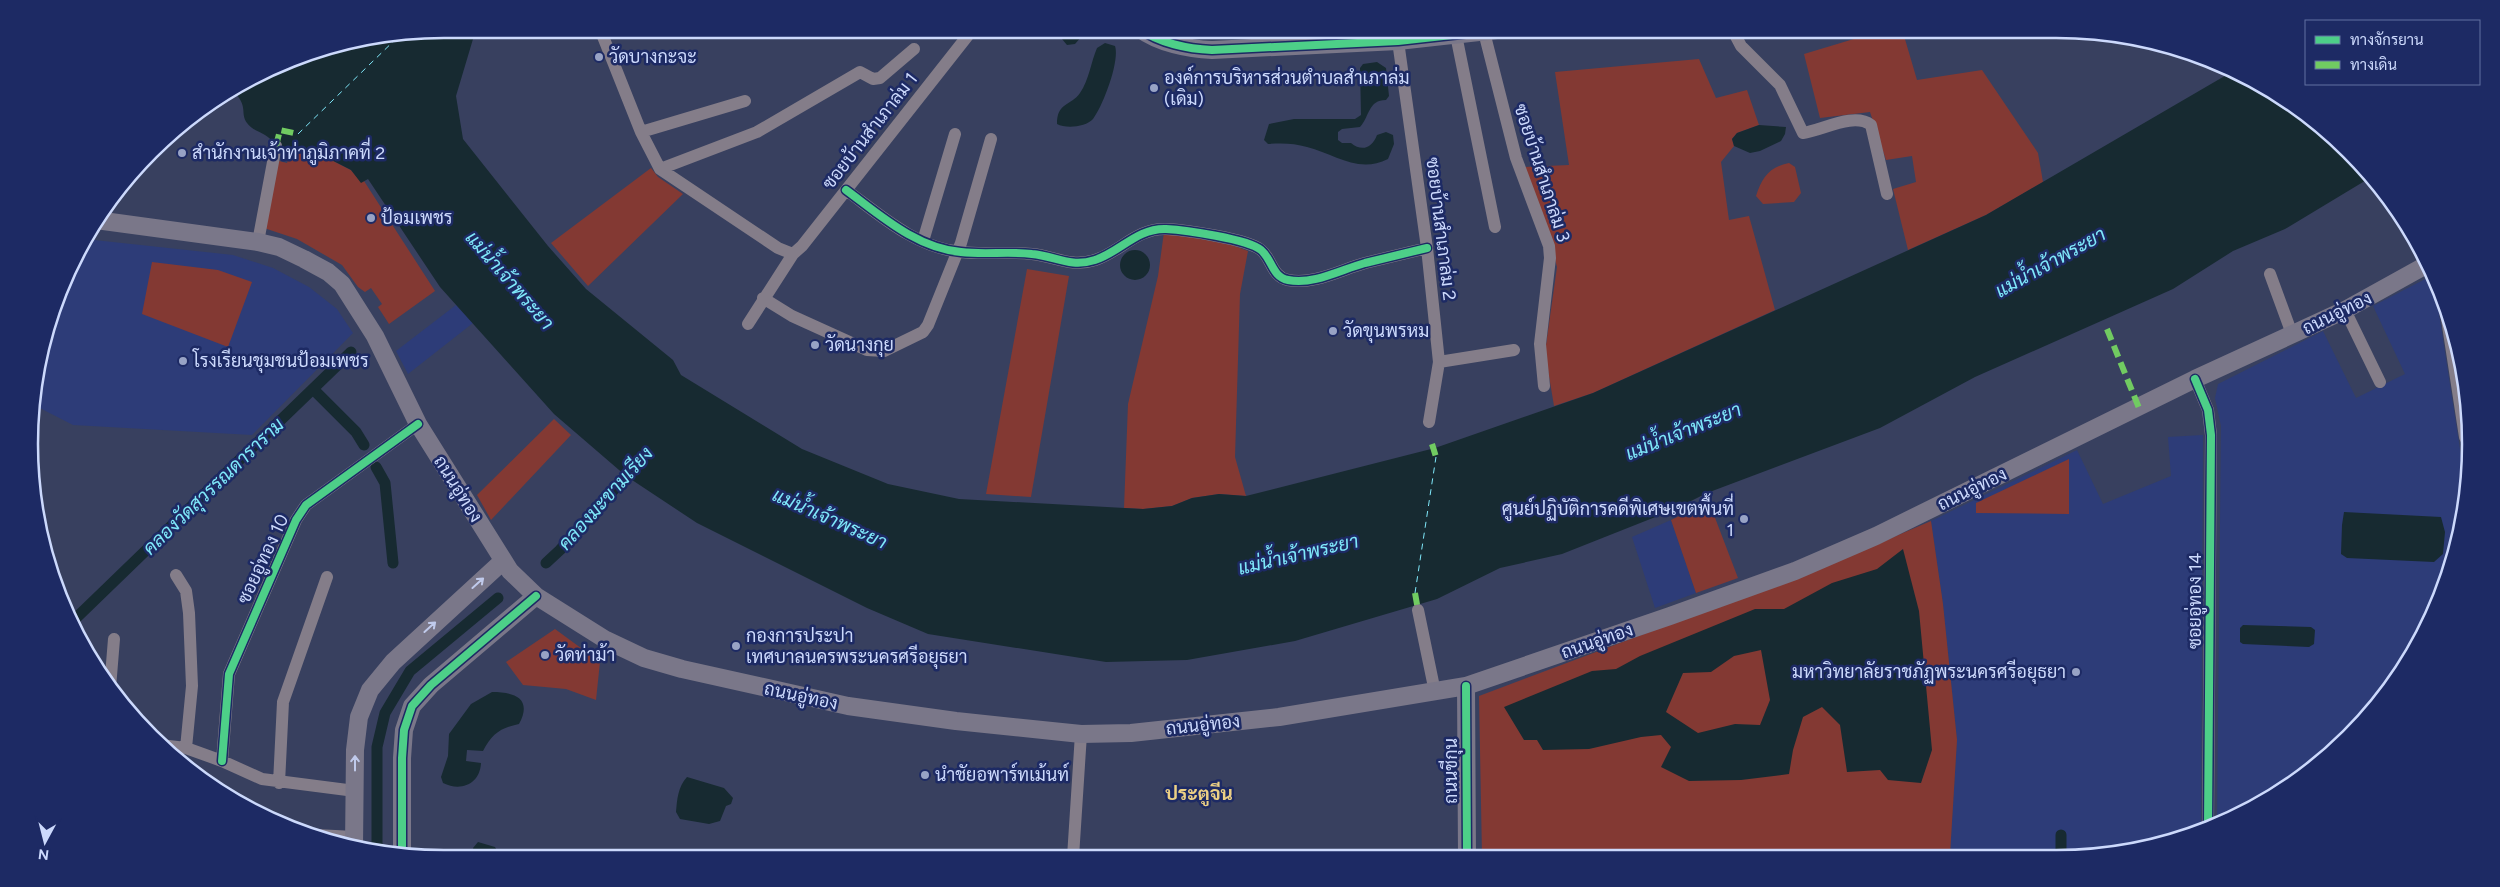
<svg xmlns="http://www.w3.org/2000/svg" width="2500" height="887" font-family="Figtree,Sarabun,sans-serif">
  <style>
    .built { fill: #2d3c78 }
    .green { fill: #833933 }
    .water { fill: #172a31; fill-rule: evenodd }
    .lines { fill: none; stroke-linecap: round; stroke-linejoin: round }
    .canal { stroke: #172a31; stroke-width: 11 }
    .ferry { stroke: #7fe8fa; stroke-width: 1; stroke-dasharray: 6 5; stroke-linecap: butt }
    .street { stroke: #847d89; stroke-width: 12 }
    .secondary { stroke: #7a7789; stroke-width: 18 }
    .quiet { stroke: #71cb61; stroke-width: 6; stroke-dasharray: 12 6; stroke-linecap: butt }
    .cycleway-casing { stroke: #1d2a64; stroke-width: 11 }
    .cycleway { stroke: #4dcf88; stroke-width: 8 }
    .oneway { stroke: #c0caeb }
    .poi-dot { fill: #98a3c5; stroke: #1d2a64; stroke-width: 2 }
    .labels { text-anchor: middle; stroke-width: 5; stroke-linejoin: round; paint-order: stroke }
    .poi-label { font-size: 18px; fill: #ccd9fc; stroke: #1d2a64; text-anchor: start }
    .street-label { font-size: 18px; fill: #ccd9fc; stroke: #1d2a64 }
    .water-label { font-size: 19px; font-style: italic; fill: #7fe8fa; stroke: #1d2a64 }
    .neighbourhood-label { font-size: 19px; font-weight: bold; fill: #ecd084; stroke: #1d2a64 }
    .rim { fill: none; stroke: #ccd9fc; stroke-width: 2.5 }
  </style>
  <rect width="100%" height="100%" fill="#38405f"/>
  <path class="built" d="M85,239L233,255L273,268L309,287L337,309L353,333L252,435L73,425L32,404V390L72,260Z
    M2433,275L2462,462L2470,458V470L2457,551L2416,651L2330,755L2240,816L2217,822L2221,426L2215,398L2218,384L2323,331L2356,398L2405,374L2373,306Z
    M456,305L473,323L408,374L396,351Z
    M2203,435L2201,827L2111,855H1950L1957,740L1943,604L1931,521L2077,450L2103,504L2171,476L2168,437Z
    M1671,520L1696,593L1655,608L1632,537Z"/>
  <path class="green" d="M1887,29H1902L1917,80L1982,70L2038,153L2043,182L1986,215L1908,250L1893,189L1916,182L1912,156L1886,160L1870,112L1820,118L1804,54Z
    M1699,59L1716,98L1747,90L1759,125L1737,133L1732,139L1734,146L1721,162L1729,220L1749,216L1775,310L1593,393L1554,406L1545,352L1557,267L1550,241L1524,167L1569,165L1555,72Z
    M315,152L351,170L361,182L364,181L435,291L389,324L378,307L382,304L371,288L365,292L358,287L342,265L297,239L264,228L275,160L287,163L290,154Z
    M1789,163L1795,167L1801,193L1794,202L1763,204L1756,196C1762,178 1769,167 1789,163Z
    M651,168L658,177L683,194L588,286L551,243Z
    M1164,232L1232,245L1248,251L1240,294L1235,457L1246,496L1219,494L1192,498L1172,506L1143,509L1124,508L1128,404L1158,276Z
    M152,262L218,270L252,282L228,347L142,314Z
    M1027,269L1069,276L1031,497L986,494Z
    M554,419L571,435L491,520L477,495Z
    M2069,459V514L1976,513V503Z
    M1709,502L1738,578L1696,593L1671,520Z
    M1931,521L1943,604L1957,740L1950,855L1482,856L1479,696L1828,565Z
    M555,629L600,662L596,700L566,689L523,685L506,662Z"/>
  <path class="water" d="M443,29H476L456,96L463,139L548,246L586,289L673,360L681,375L802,449L888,484L959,499L1143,509L1172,506L1192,498L1219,494L1246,496L1435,448L1593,393L1986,215L2235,70L2309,114L2373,176L2285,229L2233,251L2173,289L1975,377L1880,428L1707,493L1673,510L1562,554L1500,568L1437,599L1295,641L1187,660L1106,662L928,634L867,608L697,523L626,476L554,414L440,287L368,179L361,183L351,170L316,152L290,154L291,149L274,144C268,132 254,133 247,123C240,113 248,108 236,94V91L285,60L363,37Z
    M1064,29H1081L1082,36L1075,44L1067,45L1062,39Z
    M1105,43L1115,46C1120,61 1103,106 1093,119C1086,127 1066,129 1057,124C1057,102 1071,106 1080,93C1089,80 1091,62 1097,48Z
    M1377,62L1386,68L1389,96L1386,100C1368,100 1370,116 1360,127L1342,129L1338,132V140L1342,143H1351C1362,152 1372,148 1377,135L1386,132L1393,135L1394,144L1388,159C1358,174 1335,154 1307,147C1294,143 1281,143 1268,144L1264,140L1269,124L1294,119H1355L1361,115L1360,68L1363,64Z
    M1759,125L1786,127L1785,134L1781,141L1760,151L1750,153L1734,146L1732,139L1737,133Z
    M1120 265a15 15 0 1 1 30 0a15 15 0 1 1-30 0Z
    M2344,512L2441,517L2445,532L2443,554L2434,562L2347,558L2341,554L2342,525Z
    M1903,549L1919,611L1932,750L1921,783L1888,780L1880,770L1847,772L1840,725L1822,707L1803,717L1793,750L1789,774L1741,780L1689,781L1661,767L1671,747L1661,735L1641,737L1589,749L1543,750L1537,740H1524L1504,707L1592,671L1616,669L1640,656L1755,609H1784L1832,583L1877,569ZM1761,650L1770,700L1760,725L1735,724L1698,733L1666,712L1683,673L1711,672L1734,656Z
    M2243,625L2311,627L2315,630L2314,644L2309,647L2243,644L2240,642V628Z
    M492,692C514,692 533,698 519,724C500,728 492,734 483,751L467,750L466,761L481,763C480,784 461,792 443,783L441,777L448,756L449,734L471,704Z
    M687,777L724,788L733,798L731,804L726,806L720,821L709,824L680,819L676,812C677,799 678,787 687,777Z
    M478,842L495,847L501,858H476L473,848Z"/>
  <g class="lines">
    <path class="canal" d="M313,389L356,432L364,445
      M376,467L385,483L393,563
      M546,563L560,550L635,466
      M74,620L351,352
      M377,849V747L385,713L410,671L498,598
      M2061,855V835"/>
    <path class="ferry" d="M298,134L402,33
      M1415,593L1436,457"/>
    <path class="street" d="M600,29L641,132L660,169L778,248L793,254
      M1732,29L1741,46L1780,85L1803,133C1823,130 1854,112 1871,125L1887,194
      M1484,32L1516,158L1549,246L1550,258L1540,344L1544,386
      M1456,35L1495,227
      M1398,41L1427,248L1439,362L1429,422
      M1269,48L1271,29
      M641,132L745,101
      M660,169L757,132L860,72L873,79L880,78L914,49
      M846,190C880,215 916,248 961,252C985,255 1008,251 1032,254C1055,256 1070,268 1095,260C1120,252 1137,228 1166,229C1185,230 1248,239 1261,250C1272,259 1272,277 1288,280C1314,285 1340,270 1365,263C1385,258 1406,253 1427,248
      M923,241L955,134
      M258,242L276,146
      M2270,274L2292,334
      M763,298L792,316L867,350L884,351L923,332L928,325L961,243L991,139
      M2444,299L2465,437L2469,444
      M2345,310L2380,382
      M748,324L793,254L802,246L973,29
      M1439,362L1514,350
      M2195,379L2208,410L2211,435L2208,825
      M176,575L186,591L189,613L192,686L186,748
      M1418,610L1435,692
      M110,688L114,639
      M160,745L186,748L222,761L262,779L355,791
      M222,761L229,674L296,520L306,505L418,424
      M279,783L283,702L327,577
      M316,835L354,837
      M1073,857L1081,734"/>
    <path class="secondary" d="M1140,29C1159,43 1188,49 1212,50L1398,41L1506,29
      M96,220L258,242L279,247L304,259L328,272L342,284L375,336L418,424L510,571L536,596L606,640L644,658L682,669L848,706L956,721L1081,734L1131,733L1279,717L1466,686L1670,616L1795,571L1876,536L2195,379L2345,310L2428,264
      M1466,686L1467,856
      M354,847L355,750L359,717L370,690L393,662L503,561
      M402,853V758L404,730L412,706L431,685L536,596"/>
    <path class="quiet" d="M276,146L280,130L298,134
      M2107,329L2139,408
      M1432,444L1436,457
      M1415,593L1418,610"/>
    <defs>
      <path id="cycleway" d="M1140,29C1159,43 1188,49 1212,50L1398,41L1506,29
        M846,190C880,215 916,248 961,252C985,255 1008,251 1032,254C1055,256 1070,268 1095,260C1120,252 1137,228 1166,229C1185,230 1248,239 1261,250C1272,259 1272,277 1288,280C1314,285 1340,270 1365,263C1385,258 1406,253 1427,248
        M2195,379L2208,410L2211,435L2208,825
        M1466,686L1467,856
        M222,761L229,674L296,520L306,505L418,424
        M402,853V758L404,730L412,706L431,685L536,596"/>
    </defs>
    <use href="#cycleway" class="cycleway-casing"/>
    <use href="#cycleway" class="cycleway"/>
  </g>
  <defs><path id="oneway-shaft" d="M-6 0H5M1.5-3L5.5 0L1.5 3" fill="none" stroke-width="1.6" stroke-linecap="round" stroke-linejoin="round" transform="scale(1.25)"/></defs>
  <g class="oneway">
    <use href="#oneway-shaft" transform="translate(478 583) rotate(-42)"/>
    <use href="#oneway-shaft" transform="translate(430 627) rotate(-42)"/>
    <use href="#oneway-shaft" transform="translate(355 763) rotate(-90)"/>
  </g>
  <g class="poi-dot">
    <circle cx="599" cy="57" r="5"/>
    <circle cx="1154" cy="88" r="5"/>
    <circle cx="182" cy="153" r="5"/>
    <circle cx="371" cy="218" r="5"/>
    <circle cx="1333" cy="331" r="5"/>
    <circle cx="815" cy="345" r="5"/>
    <circle cx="183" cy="361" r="5"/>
    <circle cx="1744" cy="519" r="5"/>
    <circle cx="736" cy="646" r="5"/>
    <circle cx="545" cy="655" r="5"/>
    <circle cx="2076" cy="672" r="5"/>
    <circle cx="925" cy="775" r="5"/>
  </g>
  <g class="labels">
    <g class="poi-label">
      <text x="609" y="63">วัดบางกะจะ</text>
      <text x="1164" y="84">องค์การบริหารส่วนตำบลสำเภาล่ม<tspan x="1164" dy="21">(เดิม)</tspan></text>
      <text x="192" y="159">สํานักงานเจ้าท่าภูมิภาคที่ 2</text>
      <text x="381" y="224">ป้อมเพชร</text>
      <text x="1343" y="337">วัดขุนพรหม</text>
      <text x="825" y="351">วัดนางกุย</text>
      <text x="193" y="367">โรงเรียนชุมชนป้อมเพชร</text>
      <text x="1734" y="515" text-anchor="end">ศูนย์ปฏิบัติการคดีพิเศษเขตพื้นที่<tspan x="1734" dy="21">1</tspan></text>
      <text x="746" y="642">กองการประปา<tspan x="746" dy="21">เทศบาลนครพระนครศรีอยุธยา</tspan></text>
      <text x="555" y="661">วัดท่าม้า</text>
      <text x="2066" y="678" text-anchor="end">มหาวิทยาลัยราชภัฏพระนครศรีอยุธยา</text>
      <text x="935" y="781">นำชัยอพาร์ทเม้นท์</text>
    </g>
    <g class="street-label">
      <text transform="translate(870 131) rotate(-52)" y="6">ซอยบ้านสำเภาล่ม 1</text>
      <text transform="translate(1542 173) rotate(72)" y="6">ซอยบ้านสำเภาล่ม 3</text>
      <text transform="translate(1441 229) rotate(83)" y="6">ซอยบ้านสำเภาล่ม 2</text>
      <text transform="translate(2337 313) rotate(-26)" y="6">ถนนอู่ทอง</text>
      <text transform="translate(458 489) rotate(58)" y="6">ถนนอู่ทอง</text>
      <text transform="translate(1972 489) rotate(-26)" y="6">ถนนอู่ทอง</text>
      <text transform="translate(263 559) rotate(-65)" y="6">ซอยอู่ทอง 10</text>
      <text transform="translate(2195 601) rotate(-90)" y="6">ซอยอู่ทอง 14</text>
      <text transform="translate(1597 641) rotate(-19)" y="6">ถนนอู่ทอง</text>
      <text transform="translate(801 696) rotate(12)" y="6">ถนนอู่ทอง</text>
      <text transform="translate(1203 725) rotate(-6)" y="6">ถนนอู่ทอง</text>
      <text transform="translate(1451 771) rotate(-90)" y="6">ถนนชีกุน</text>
    </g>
    <g class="water-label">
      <text transform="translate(2050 262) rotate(-29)" y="7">แม่น้ำเจ้าพระยา</text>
      <text transform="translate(510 280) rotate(49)" y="7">แม่น้ำเจ้าพระยา</text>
      <text transform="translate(1683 431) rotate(-22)" y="7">แม่น้ำเจ้าพระยา</text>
      <text transform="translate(213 486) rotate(-44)" y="7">คลองวัดสุวรรณดาราราม</text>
      <text transform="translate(605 498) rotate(-48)" y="7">คลองมะขามเรียง</text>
      <text transform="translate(830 518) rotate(24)" y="7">แม่น้ำเจ้าพระยา</text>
      <text transform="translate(1298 554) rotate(-13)" y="7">แม่น้ำเจ้าพระยา</text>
    </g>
    <g class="neighbourhood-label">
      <text x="1199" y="800">ประตูจีน</text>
    </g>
  </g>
  <path d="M0 0H2500V887H0ZM444 38H2056A406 406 0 0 1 2462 444V444A406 406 0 0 1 2056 850H444A406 406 0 0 1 38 444V444A406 406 0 0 1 444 38Z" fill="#1d2a64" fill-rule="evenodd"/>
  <path class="rim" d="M444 38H2056A406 406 0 0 1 2462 444V444A406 406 0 0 1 2056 850H444A406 406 0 0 1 38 444V444A406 406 0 0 1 444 38Z"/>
  <rect x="2305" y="20" width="175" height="65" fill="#1d2a64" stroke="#6370a1"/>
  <rect x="2315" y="36" width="25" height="8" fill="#4dcf88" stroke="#6370a1"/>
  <text x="2350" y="45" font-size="15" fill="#ccd9fc">ทางจักรยาน</text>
  <rect x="2315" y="61" width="25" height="8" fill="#71cb61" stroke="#6370a1"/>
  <text x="2350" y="70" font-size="15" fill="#ccd9fc">ทางเดิน</text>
  <g transform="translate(45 842) rotate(187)" stroke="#1d2a64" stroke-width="4" paint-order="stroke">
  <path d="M0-4L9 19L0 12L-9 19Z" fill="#ccd9fc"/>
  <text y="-8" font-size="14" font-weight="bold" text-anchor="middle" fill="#ccd9fc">N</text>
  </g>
</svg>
